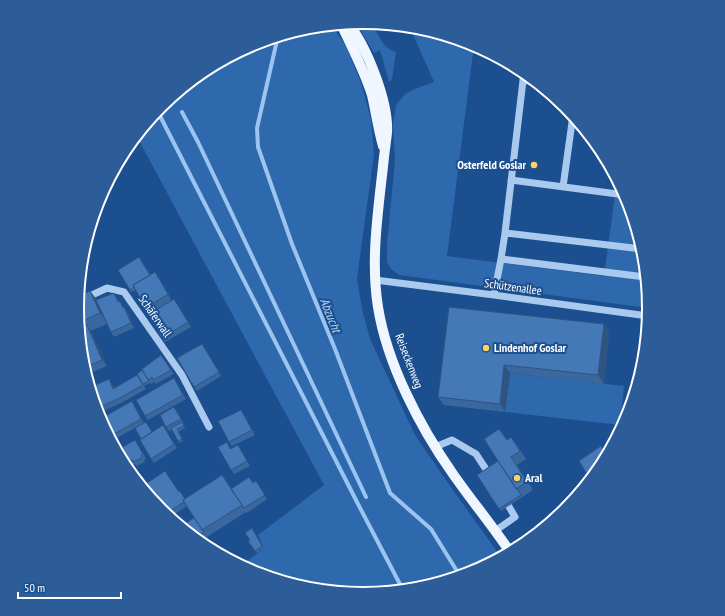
<svg xmlns="http://www.w3.org/2000/svg" width="725" height="616" font-family="'PT Sans Narrow',sans-serif">
  <style>
    .green { fill: #2e69ad }
    .lines { fill: none; stroke-linecap: round; stroke-linejoin: round }
    .stream { stroke: #9cc4f0; stroke-width: 4 }
    .minor { stroke: #a9c9ee; stroke-width: 7 }
    .major { stroke: #f0f6ff; stroke-width: 10 }
    .wall { fill: #3a679d }
    .shaded-wall { fill: #305480 }
    .building { fill: #4478b7; stroke: #305480 }
    .poi-dot { fill: #ffd166; stroke: #1b4f8f; stroke-width: 1.5 }
    .labels { text-anchor: middle; stroke-width: 4; stroke-linejoin: round; paint-order: stroke }
    .poi-label { font-size: 12px; font-weight: bold; fill: #fff; stroke: #1b4f8f; text-anchor: start }
    .street-label { font-size: 12px; fill: #fff; stroke: #1b4f8f }
    .water-label { font-size: 13px; font-style: italic; fill: #b5d3f5; stroke: #1b4f8f }
    .rim { fill: none; stroke: #fff; stroke-width: 2 }
  </style>
  <rect width="100%" height="100%" fill="#1b4f8f"/>
  <path class="green" d="M363,22L372,23V24C379,35 383,49 396,52L392,79L389,82L380,50L374,53L356,23Z
    M331,25L347,47L361,83L371,119L374,154L357,279L362,309L370,339L415,435L455,493L501,557L472,572L418,589L362,594L306,588L253,572L241,566L264,548L258,535L324,485L136,135L160,106L204,70L253,44L307,27Z
    M411,27L419,28L474,45L447,256L604,276L617,180L627,199L643,252L648,308L399,275L391,269L387,262V244L395,160L393,124L396,105L405,94L415,89L434,82L411,30Z
    M510,373L624,386L620,425L505,412Z"/>
  <g class="lines">
    <path class="stream" d="M278,36L257,128L258,147L292,244L335,349L390,493L431,529L460,576
      M157,110L358,504L403,590
      M182,112L198,142L366,497"/>
    <path class="minor" d="M523,80L536,82
      M511,180L625,195
      M563,187L573,115
      M505,233L642,249
      M501,259L645,277
      M375,280L494,295L648,316
      M494,295L501,259L505,233L524,72
      M77,302L107,288L124,292L182,375L209,427
      M435,447L452,440L476,454L491,477
      M495,531L515,517L504,498"/>
    <path class="major" d="M348,23C367,47 389,102 387,133C386,141 385,149 384,157C379,206 370,258 378,307C387,364 420,427 453,474C471,500 492,525 510,552
      M341,24C352,47 364,70 372,95C376,112 378,129 383,146"/>
  </g>
  <path class="wall" d="M118,270L150,275L159,278L172,301L177,304L191,327L165,342L162,338L150,314L135,290L131,292Z
    M90,291L97,300L114,293L119,302L127,311L134,328L114,337L111,332L107,324L91,331L107,366L86,375L85,374L82,364L76,308Z
    M449,307L604,324L609,332L604,384L510,373L505,412L444,405L438,397Z
    M204,348L221,376L197,391L194,387Z
    M161,355L174,374L156,384L155,382L151,384L150,383L144,386L146,389L121,403L101,412L98,408L109,379L114,388L137,375L142,370Z
    M174,378L186,399L148,420L145,416Z
    M132,401L144,423L115,439L112,435Z
    M177,411L184,424H183L185,428L178,432L183,441L179,443L172,430L169,431L166,427Z
    M244,414L255,435L232,446L229,442Z
    M163,425L177,448L154,463L151,459Z
    M135,440L146,458L144,460L145,462L137,466L135,464L131,466L128,462Z
    M507,440L517,445L526,459L517,465L533,490L501,511L477,475L498,461Z
    M230,446L231,449L241,450L250,466L234,474L231,470Z
    M256,481L267,499L247,513L246,512L199,542L180,527L194,518L187,506L170,517L147,483L179,492L185,499L231,488L253,483Z
    M252,528L264,548L257,553L248,541L250,540Z"/>
  <path class="shaded-wall" d="M90,291L98,302L108,324L100,313Z
    M124,307L127,311L134,328L131,323Z
    M604,324L609,332L604,384L598,375Z
    M87,325L92,332L107,366L102,360Z
    M504,365L510,373L505,412L500,404Z
    M241,410L244,414L255,435L252,430Z"/>
  <path class="building" d="M139,257L150,275L133,285L134,287L130,290L118,270Z
    M155,272L168,294L146,308L133,285Z
    M90,291L100,313L78,323L76,308L78,296Z
    M114,293L118,302L120,301L123,308L124,307L131,323L111,332L96,300Z
    M174,299L188,322L162,338L148,315Z
    M449,307L604,324L598,375L504,365L500,404L438,397Z
    M87,325L102,360L83,368L82,364L79,329Z
    M202,344L219,372L194,387L177,358Z
    M161,355L171,370L153,380L152,377L148,380L142,369Z
    M142,370L149,381L143,384L137,374Z
    M137,375L143,385L118,399L98,408L89,388L109,379L113,389Z
    M174,378L183,395L145,416L136,400Z
    M132,401L141,419L112,435L102,418Z
    M174,407L181,419L166,427L160,415Z
    M241,410L252,430L229,442L218,421Z
    M146,422L152,432L141,439L135,428Z
    M182,422L184,426L177,429L182,439L178,441L171,428Z
    M163,425L174,444L151,459L140,440Z
    M499,429L507,440L511,437L520,451L511,457L527,482L516,489L484,439Z
    M135,440L143,454L141,455L142,457L134,462L133,460L128,462L121,448Z
    M227,442L230,449L238,445L247,461L231,470L218,447Z
    M601,446L607,455L600,467L590,479L579,461Z
    M498,461L521,495L499,509L477,475Z
    M165,471L179,492L180,491L185,499L183,500L184,502L167,513L147,483Z
    M222,475L242,505L202,530L183,500Z
    M249,477L253,483L256,481L265,495L244,508L231,489Z
    M194,518L204,532L194,538L180,527Z
    M252,528L262,546L255,551L248,541L250,540L245,533Z"/>
  <g class="poi-dot">
    <circle cx="534" cy="165" r="4"/>
    <circle cx="486" cy="348" r="4"/>
    <circle cx="517" cy="478" r="4"/>
  </g>
  <g class="labels">
    <g class="poi-label">
      <text x="526" y="169" text-anchor="end">Osterfeld Goslar</text>
      <text x="494" y="352">Lindenhof Goslar</text>
      <text x="525" y="482">Aral</text>
    </g>
    <g class="street-label">
      <text transform="translate(513 287) rotate(8)" y="4">Schützenallee</text>
      <text transform="translate(155 316) rotate(55)" y="4">Schäferwall</text>
      <text transform="translate(409 361) rotate(69)" y="4">Reiseckenweg</text>
    </g>
    <g class="water-label">
      <text transform="translate(331 315) rotate(68)" y="5">Abzucht</text>
    </g>
  </g>
  <path d="M0 0H725V616H0ZM84 308a279 279 0 1 1 558 0a279 279 0 1 1-558 0Z" fill="#2d5d98" fill-rule="evenodd"/>
  <path class="rim" d="M84 308a279 279 0 1 1 558 0a279 279 0 1 1-558 0Z"/>
  <path d="M18 592v6h103v-6" fill="none" stroke="#ffffff" stroke-width="2"/>
  <text x="24" y="592" font-size="12" fill="#ffffff" stroke="#1b4f8f" stroke-width="3" paint-order="stroke">50 m</text>
</svg>
